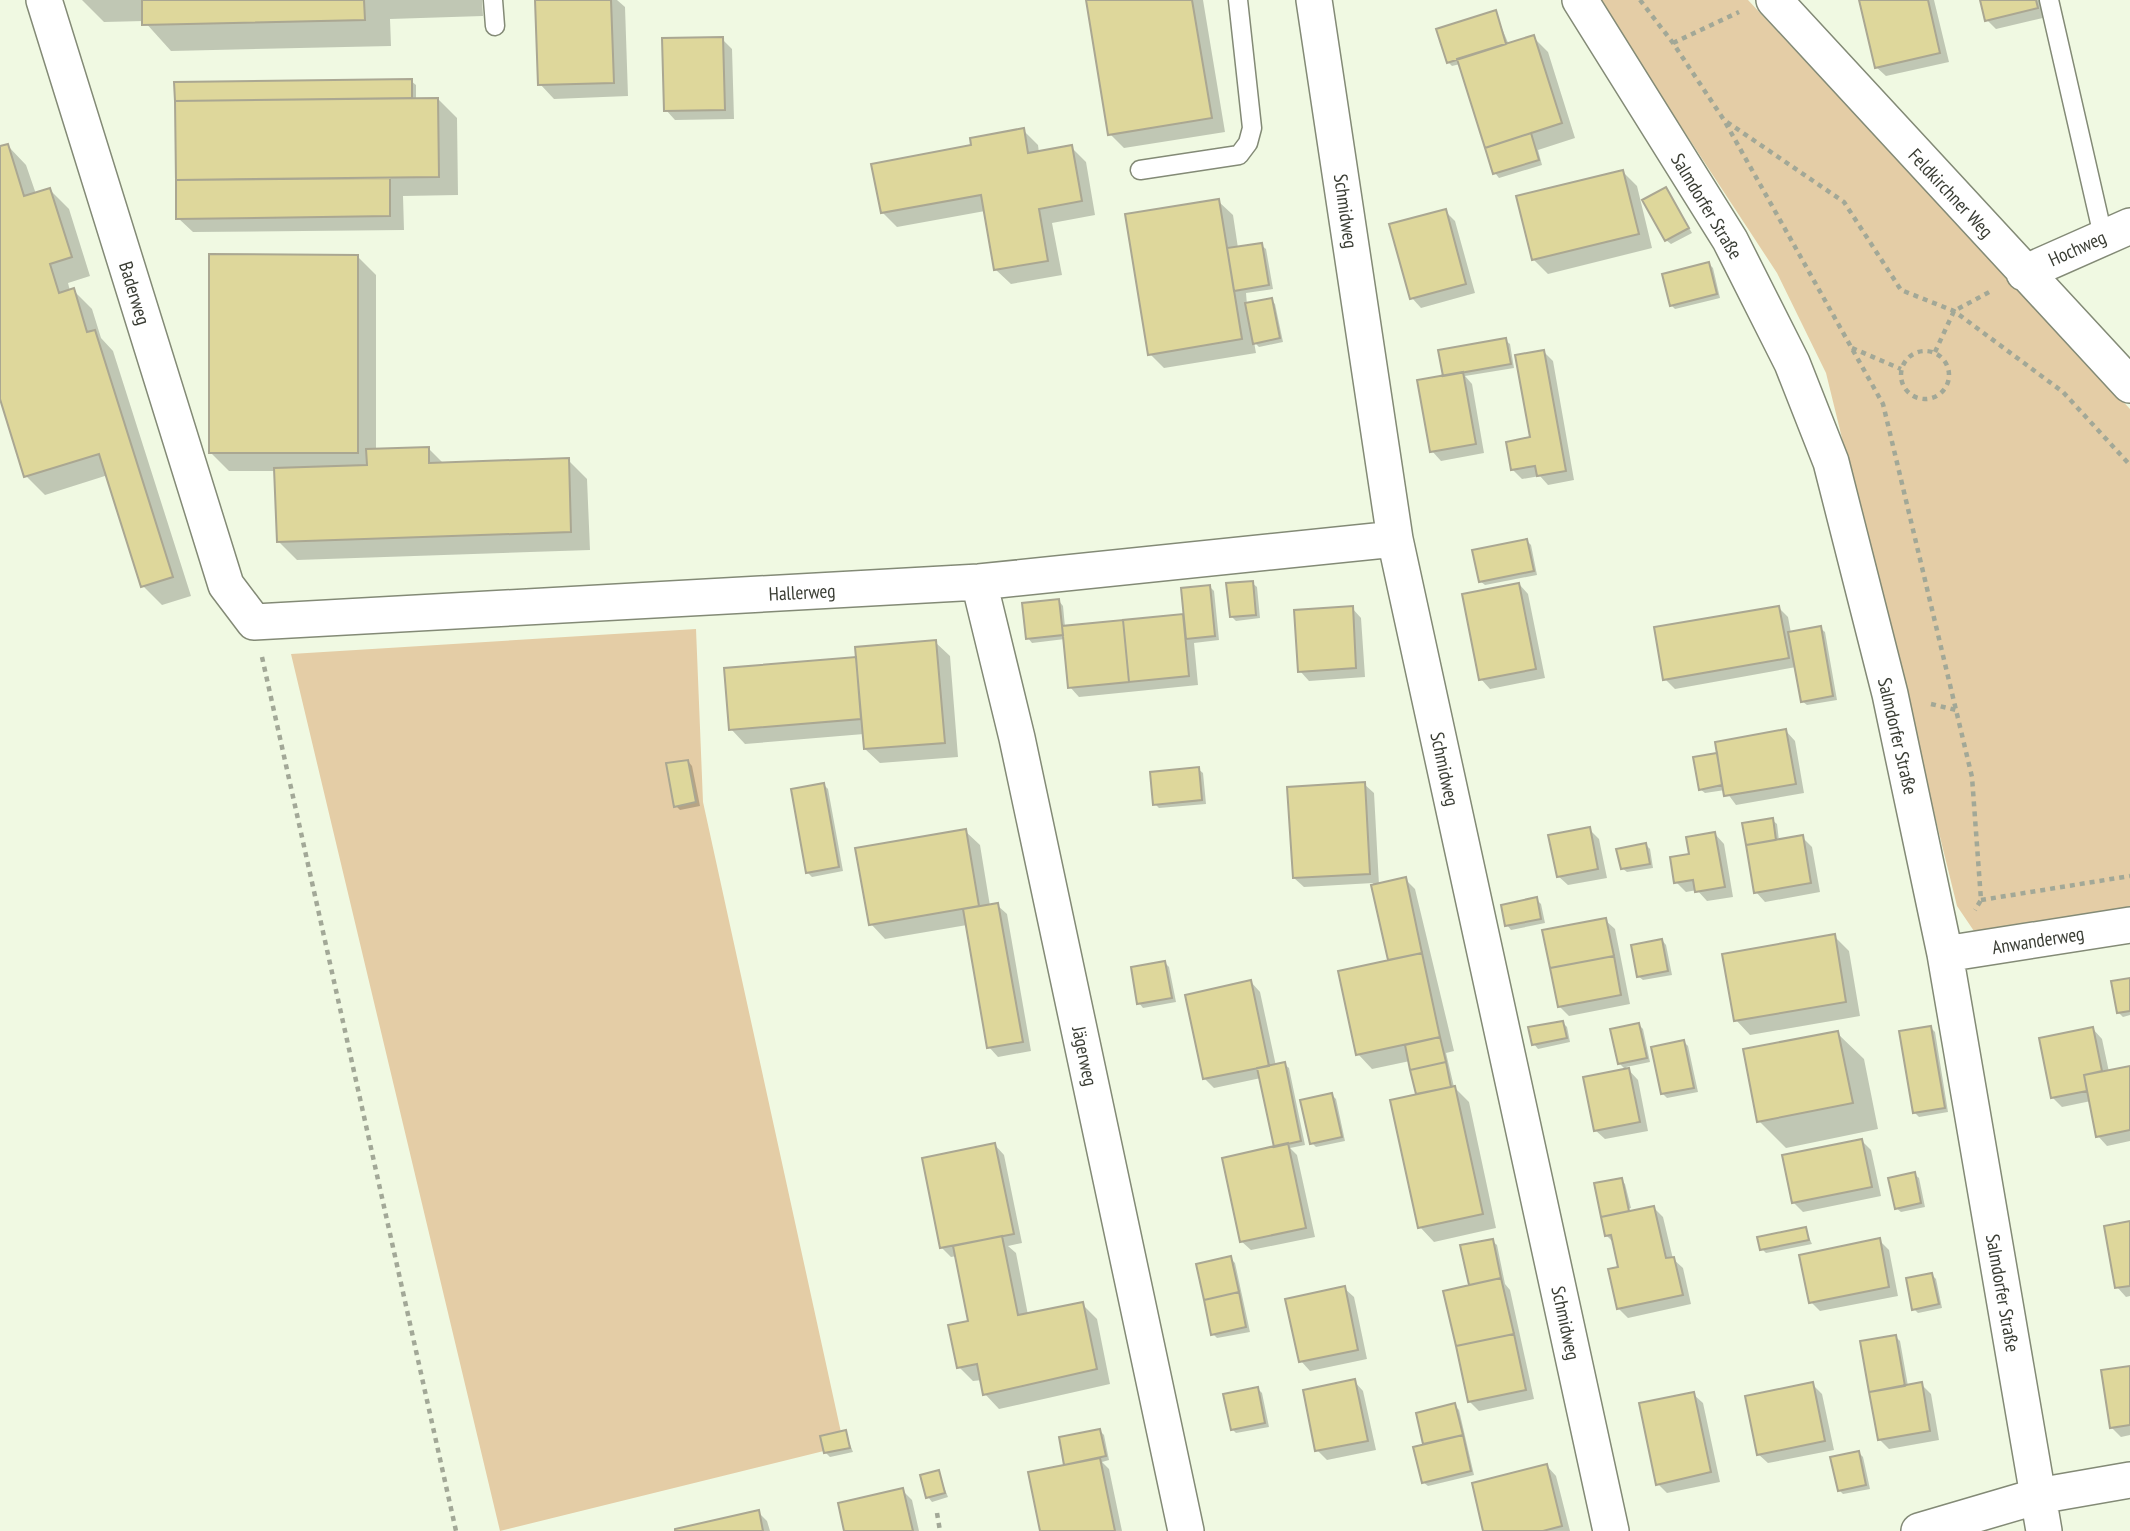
<svg xmlns="http://www.w3.org/2000/svg" width="2130" height="1531" font-family="'PT Sans Narrow',sans-serif">
  <style>
    .green { fill: #e4cda6 }
    .shadow { fill: #0003 }
    .building { fill: #ded79b; stroke: #aaa792; stroke-width: 2 }
    .lines { fill: none; stroke-linecap: round; stroke-linejoin: round }
    .lane-casing { stroke: #838a76; stroke-width: 21 }
    .street-casing { stroke: #838a76; stroke-width: 38 }
    .path { stroke: #a2a897; stroke-width: 4.5; stroke-dasharray: 5 5; stroke-linecap: butt }
    .lane { stroke: #fff; stroke-width: 18 }
    .street { stroke: #fff; stroke-width: 35 }
    .labels { text-anchor: middle; stroke-width: 7; stroke-linejoin: round; paint-order: stroke }
    .street-label { font-size: 19px; fill: #3a3d34; stroke: #fff }
  </style>
  <rect width="100%" height="100%" fill="#f0f9e2"/>
  <path class="green" d="M1598,0H1748L2130,409V910L1976,934L1957,906L1826,373L1777,273Z
    M696,629L703,802L844,1446L500,1531L291,654Z"/>
  <path class="shadow" d="M82,0H482L483,16L390,19L391,46L171,51L144,21L104,22Z
    M537,0H617L625,7L628,96L554,99L540,84Z
    M1087,0H1203L1225,132L1124,148L1110,134Z
    M1861,0H1934L1949,62L1886,76L1876,67Z
    M1982,0H2043L2047,17L1996,29L1987,20Z
    M1495,12L1509,45L1533,37L1548,52L1575,138L1538,150L1542,165L1499,178L1495,173L1460,64L1452,66L1448,62Z
    M722,39L732,49L734,119L675,120L666,110Z
    M411,81L416,85V100L438,99L457,118L458,195L403,196L404,230L193,232L178,218L176,83Z
    M1023,130L1038,145L1039,153L1071,147L1086,162L1095,215L1052,223L1062,275L1011,284L996,270L985,211L897,227L882,212L973,147Z
    M8,146L26,165L36,194L50,190L69,209L90,276L68,283L70,291L73,290L92,309L101,338L113,351L191,596L162,605L143,586L108,475L45,495L26,476L0,393V148Z
    M1623,172L1637,186L1652,248L1548,274L1533,259Z
    M1666,189L1692,233L1671,244L1666,240Z
    M1218,201L1233,215L1238,248L1261,245L1266,249L1273,289L1246,293L1247,305L1271,300L1275,304L1283,342L1259,347L1254,342L1256,353L1164,368L1150,354Z
    M1445,211L1455,221L1475,293L1421,308L1412,298Z
    M357,256L376,275V450L428,448L444,464L568,460L587,479L590,550L297,560L278,541L276,471H229L210,452Z
    M1709,264L1713,268L1720,298L1675,309L1671,305Z
    M1505,340L1510,344L1514,368L1465,376L1472,384L1484,453L1441,461L1432,451L1445,377Z
    M1543,351L1553,361L1574,480L1548,485L1540,476L1522,479L1513,470L1532,438Z
    M1527,541L1531,545L1537,575L1485,585L1480,581Z
    M1252,583L1257,587L1260,618L1236,621L1231,616Z
    M1519,584L1528,594L1545,678L1490,689L1481,679Z
    M1210,587L1214,591L1219,640L1194,643L1198,685L1079,697L1070,687L1065,639L1032,643L1028,638L1059,601L1063,606L1065,627L1182,616L1185,619Z
    M1352,608L1361,618L1365,677L1309,681L1300,671Z
    M1779,608L1788,617L1791,633L1820,628L1825,632L1837,700L1807,705L1802,701L1796,667L1675,689L1665,679Z
    M935,642L950,656L958,757L880,763L865,749L864,734L745,744L731,729L858,658Z
    M1786,731L1795,741L1804,793L1736,805L1725,790L1705,793L1700,789L1719,755Z
    M688,761L692,766L700,806L680,810L676,806Z
    M1198,769L1203,773L1206,804L1159,808L1155,804Z
    M1364,784L1374,793L1379,885L1405,879L1415,889L1454,1051L1446,1053L1454,1087L1469,1102L1496,1228L1434,1242L1420,1227L1419,1096L1410,1061L1372,1069L1358,1054L1390,962L1373,883L1304,887L1294,878Z
    M824,785L828,789L843,871L812,877L807,872Z
    M1772,820L1777,824L1779,841L1802,837L1812,847L1820,892L1765,902L1756,892Z
    M1589,829L1599,839L1607,878L1568,885L1558,876Z
    M965,831L980,845L990,906L997,905L1007,914L1031,1051L998,1057L989,1047L967,925L885,939L871,924Z
    M1715,834L1724,844L1733,897L1707,901L1697,890L1686,892L1676,882L1691,856Z
    M1646,845L1650,849L1653,868L1627,872L1622,868Z
    M1536,899L1541,904L1545,923L1511,930L1507,925Z
    M1605,920L1615,929L1630,1004L1569,1016L1559,1006Z
    M1834,936L1849,951L1860,1016L1750,1035L1736,1020Z
    M1662,940L1666,945L1672,975L1643,980L1638,976Z
    M1165,963L1169,967L1176,1002L1143,1008L1139,1003Z
    M2130,980V1015L2123,1017L2118,1012Z
    M1251,982L1260,992L1276,1066L1284,1064L1289,1068L1305,1145L1290,1148L1297,1155L1315,1237L1251,1250L1241,1241L1277,1148L1261,1078L1214,1088L1204,1078Z
    M1563,1023L1567,1027L1570,1042L1538,1049L1534,1044Z
    M1639,1025L1643,1029L1650,1062L1626,1067L1638,1080L1648,1131L1605,1139L1595,1130L1626,1070L1619,1063Z
    M1931,1028L1935,1032L1948,1112L1919,1117L1915,1113Z
    M2093,1029L2102,1039L2109,1072L2130,1067V1141L2107,1146L2098,1136L2091,1101L2062,1107L2052,1097Z
    M1837,1033L1864,1059L1878,1129L1786,1148L1759,1121Z
    M1684,1042L1688,1046L1698,1092L1667,1098L1663,1094Z
    M1331,1094L1336,1099L1345,1141L1316,1147L1312,1143Z
    M1862,1141L1871,1150L1881,1196L1803,1212L1793,1202Z
    M995,1145L1004,1155L1022,1243L1008,1246L1016,1253L1028,1315L1082,1304L1097,1319L1110,1384L999,1409L985,1394L982,1380L973,1381L959,1367L970,1322L957,1256L951,1257L942,1248Z
    M1914,1174L1919,1178L1925,1207L1901,1212L1896,1208Z
    M1621,1180L1625,1184L1631,1208L1603,1215V1218L1654,1208L1663,1217L1673,1259L1683,1268L1691,1304L1628,1318L1618,1308L1620,1269L1615,1244L1607,1236L1596,1185Z
    M2130,1223V1296L2126,1297L2117,1287Z
    M1805,1229L1812,1244L1766,1253L1762,1249Z
    M1879,1240L1889,1250L1898,1296L1820,1311L1811,1302Z
    M1492,1241L1497,1245L1505,1284L1510,1290L1534,1399L1479,1411L1469,1401L1471,1287L1462,1247Z
    M1230,1258L1235,1263L1250,1332L1217,1338L1213,1334Z
    M1932,1275L1936,1279L1942,1308L1918,1313L1914,1309Z
    M1344,1288L1354,1297L1367,1359L1310,1371L1301,1361Z
    M1895,1336L1900,1341L1908,1386L1921,1384L1931,1394L1939,1440L1889,1449L1879,1439Z
    M2130,1368V1435L2121,1437L2111,1427Z
    M1354,1381L1363,1391L1376,1450L1327,1460L1317,1450Z
    M1812,1384L1822,1394L1834,1450L1768,1463L1758,1454Z
    M1258,1389L1262,1393L1269,1427L1236,1433L1232,1429Z
    M1693,1394L1703,1403L1720,1482L1667,1493L1658,1484Z
    M1454,1405L1459,1410L1474,1475L1428,1486L1423,1482L1425,1446L1418,1414Z
    M1100,1431L1104,1435L1109,1460L1102,1462L1109,1469L1122,1531H1042L1066,1466L1061,1439Z
    M845,1432L853,1452L830,1457L825,1452Z
    M1859,1453L1863,1457L1870,1489L1843,1494L1839,1490Z
    M1547,1466L1556,1476L1570,1531H1485Z
    M938,1472L948,1497L932,1502L928,1497Z
    M902,1490L912,1500L919,1531H846Z
    M758,1512L767,1521L770,1531H677Z"/>
  <path class="building" d="M142,0H364L365,20L142,25Z
    M535,0H611L614,83L538,85Z
    M1086,0H1192L1212,118L1108,135Z
    M1859,0H1928L1940,53L1875,68Z
    M1980,0H2036L2038,8L1985,21Z
    M1496,10L1506,44L1447,63L1436,29Z
    M1534,35L1562,123L1485,148L1457,59Z
    M723,37L725,110L664,111L662,38Z
    M412,79V98L175,101L174,82Z
    M438,98L439,177L176,180L175,101Z
    M1024,128L1028,153L1072,145L1082,201L1039,209L1048,261L994,270L981,195L881,213L871,164L971,145L970,138Z
    M1531,133L1539,160L1493,174L1485,148Z
    M8,144L24,196L50,188L72,257L50,264L59,293L74,288L87,332L95,330L173,577L141,587L99,454L24,477L0,399V146Z
    M1623,170L1639,234L1532,260L1516,196Z
    M390,178V216L176,219V180Z
    M1666,187L1689,228L1665,241L1642,200Z
    M1219,199L1242,339L1148,355L1125,214Z
    M1446,209L1466,284L1410,299L1389,224Z
    M1262,243L1269,285L1234,291L1227,248Z
    M209,254L358,255V453H209Z
    M1709,262L1717,294L1670,306L1662,274Z
    M1272,298L1280,338L1253,344L1245,303Z
    M1506,338L1511,364L1443,376L1438,350Z
    M1544,350L1566,471L1537,476L1535,466L1511,470L1506,442L1530,437L1515,355Z
    M1463,372L1476,444L1430,452L1417,380Z
    M429,447V463L569,458L571,532L277,542L274,468L367,465L366,449Z
    M1527,539L1534,571L1479,582L1472,550Z
    M1253,581L1256,615L1230,617L1226,583Z
    M1519,583L1536,669L1479,680L1462,594Z
    M1210,585L1215,636L1186,639L1181,588Z
    M1059,599L1063,635L1026,639L1022,603Z
    M1353,606L1356,668L1298,672L1294,610Z
    M1779,606L1789,658L1663,680L1654,627Z
    M1183,614L1189,676L1129,682L1123,620Z
    M1123,620L1129,682L1068,688L1062,626Z
    M1821,626L1833,696L1801,702L1788,632Z
    M936,640L945,743L864,749L855,647Z
    M856,657L861,719L729,730L724,668Z
    M1786,729L1796,784L1724,796L1715,742Z
    M1717,753L1722,785L1699,790L1693,757Z
    M688,760L696,802L674,807L666,763Z
    M1199,767L1202,800L1153,805L1150,772Z
    M1365,782L1370,874L1293,878L1287,787Z
    M824,783L839,867L806,873L791,789Z
    M1773,818L1776,840L1746,845L1742,823Z
    M1590,827L1598,869L1557,877L1548,835Z
    M966,829L979,906L869,925L855,848Z
    M1715,832L1725,887L1695,892L1693,880L1674,883L1670,857L1689,854L1686,837Z
    M1803,835L1811,883L1754,893L1746,845Z
    M1646,843L1650,864L1621,869L1616,849Z
    M1406,877L1422,953L1388,960L1371,885Z
    M1537,897L1541,919L1505,926L1501,905Z
    M998,903L1023,1042L987,1048L963,909Z
    M1606,918L1614,956L1550,968L1542,930Z
    M1835,934L1846,1002L1734,1021L1722,954Z
    M1662,939L1668,971L1637,977L1631,945Z
    M1422,953L1440,1037L1356,1055L1338,971Z
    M1614,956L1621,995L1558,1007L1550,968Z
    M1165,961L1172,998L1137,1004L1131,967Z
    M2130,978V1011L2117,1013L2111,981Z
    M1251,980L1269,1066L1203,1079L1185,995Z
    M1563,1021L1567,1038L1532,1045L1528,1027Z
    M1639,1023L1647,1058L1618,1064L1610,1029Z
    M1931,1026L1945,1108L1913,1113L1899,1031Z
    M2093,1027L2102,1071L2084,1075L2087,1091L2051,1098L2039,1038Z
    M1838,1031L1853,1103L1757,1122L1743,1049Z
    M1440,1037L1446,1062L1410,1070L1405,1045Z
    M1684,1040L1694,1088L1661,1094L1651,1047Z
    M1285,1062L1301,1141L1274,1147L1257,1068Z
    M1446,1062L1451,1087L1416,1094L1410,1070Z
    M2130,1066V1130L2096,1137L2084,1075Z
    M1629,1068L1640,1122L1594,1131L1583,1077Z
    M1455,1086L1483,1214L1418,1228L1390,1100Z
    M1332,1093L1342,1137L1310,1144L1300,1100Z
    M1862,1139L1872,1187L1792,1203L1782,1155Z
    M995,1143L1014,1234L940,1248L922,1158Z
    M1288,1143L1306,1228L1240,1242L1222,1158Z
    M1915,1172L1921,1203L1895,1209L1888,1178Z
    M1622,1178L1629,1211L1601,1217L1594,1183Z
    M1654,1206L1666,1258L1674,1257L1683,1295L1617,1309L1608,1269L1618,1267L1611,1235L1605,1236L1601,1217Z
    M2130,1221V1286L2115,1288L2104,1226Z
    M1806,1227L1809,1240L1760,1250L1757,1237Z
    M1002,1236L1018,1315L1083,1302L1097,1369L983,1395L977,1364L957,1368L948,1325L968,1321L953,1246Z
    M1880,1238L1889,1287L1809,1303L1799,1255Z
    M1493,1239L1501,1278L1469,1285L1460,1245Z
    M1231,1256L1239,1292L1204,1300L1196,1264Z
    M1932,1273L1939,1304L1912,1310L1906,1278Z
    M1501,1278L1514,1334L1456,1346L1443,1291Z
    M1345,1286L1358,1350L1299,1362L1285,1299Z
    M1239,1292L1246,1327L1211,1335L1204,1300Z
    M1514,1334L1526,1390L1468,1402L1456,1346Z
    M1896,1335L1905,1386L1869,1392L1860,1341Z
    M2130,1366V1425L2110,1428L2101,1370Z
    M1355,1379L1368,1441L1315,1451L1303,1390Z
    M1813,1382L1825,1441L1757,1455L1745,1396Z
    M1922,1382L1930,1431L1878,1440L1869,1392Z
    M1258,1387L1265,1423L1231,1430L1223,1394Z
    M1694,1392L1711,1472L1656,1485L1639,1403Z
    M1455,1403L1463,1435L1423,1444L1416,1413Z
    M1100,1429L1106,1456L1064,1465L1059,1437Z
    M846,1430L850,1448L824,1453L820,1436Z
    M1463,1435L1471,1471L1422,1483L1413,1447Z
    M1859,1451L1866,1485L1838,1491L1830,1457Z
    M1100,1458L1115,1531H1040L1028,1472Z
    M1547,1464L1562,1526L1543,1531H1483L1472,1483Z
    M939,1470L945,1493L926,1498L920,1475Z
    M903,1488L913,1531H844L838,1503Z
    M759,1510L763,1531H675V1529Z"/>
  <g class="lines">
    <defs>
      <path id="lane" d="M493,0L495,26
        M2049,0L2103,236
        M1140,170L1239,155L1248,143L1252,128L1238,0"/>
      <path id="street" d="M44,0L226,585L254,622L979,582L1395,539
        M1314,0L1395,539L1611,1531
        M1580,0L1730,240L1792,363L1831,462L1890,694L1945,954L2044,1531
        M1774,0L2130,385
        M2024,273L2130,226
        M979,582L1017,738L1186,1531
        M1945,954L2130,925
        M1919,1531L2038,1496L2130,1480"/>
    </defs>
    <use href="#lane" class="lane-casing"/>
    <use href="#street" class="street-casing"/>
    <path class="path" d="M1640,0L1673,43L1724,120L1883,404L1972,777L1981,900L1975,910
      M1673,43L1739,12
      M1727,122L1844,202L1901,290L1954,311L2063,392L2130,465
      M1852,348L1901,369
      M1901 375a24 24 0 1 1 48 0a24 24 0 1 1-48 0Z
      M1935,352L1954,311L1993,290
      M262,657L456,1531
      M1931,704L1956,710
      M1981,900L2130,876
      M937,1513L940,1531"/>
    <use href="#lane" class="lane"/>
    <use href="#street" class="street"/>
  </g>
  <g class="labels">
    <g class="street-label">
      <text transform="translate(1951 193) rotate(47)" y="7">Feldkirchner Weg</text>
      <text transform="translate(1707 206) rotate(59)" y="7">Salmdorfer Straße</text>
      <text transform="translate(1346 211) rotate(82)" y="7">Schmidweg</text>
      <text transform="translate(2077 248) rotate(-24)" y="7">Hochweg</text>
      <text transform="translate(135 293) rotate(73)" y="7">Baderweg</text>
      <text transform="translate(802 592) rotate(-3)" y="7">Hallerweg</text>
      <text transform="translate(1898 736) rotate(77)" y="7">Salmdorfer Straße</text>
      <text transform="translate(1445 769) rotate(78)" y="7">Schmidweg</text>
      <text transform="translate(2038 940) rotate(-9)" y="7">Anwanderweg</text>
      <text transform="translate(1085 1056) rotate(78)" y="7">Jägerweg</text>
      <text transform="translate(2003 1293) rotate(80)" y="7">Salmdorfer Straße</text>
      <text transform="translate(1566 1323) rotate(78)" y="7">Schmidweg</text>
    </g>
  </g>
</svg>
